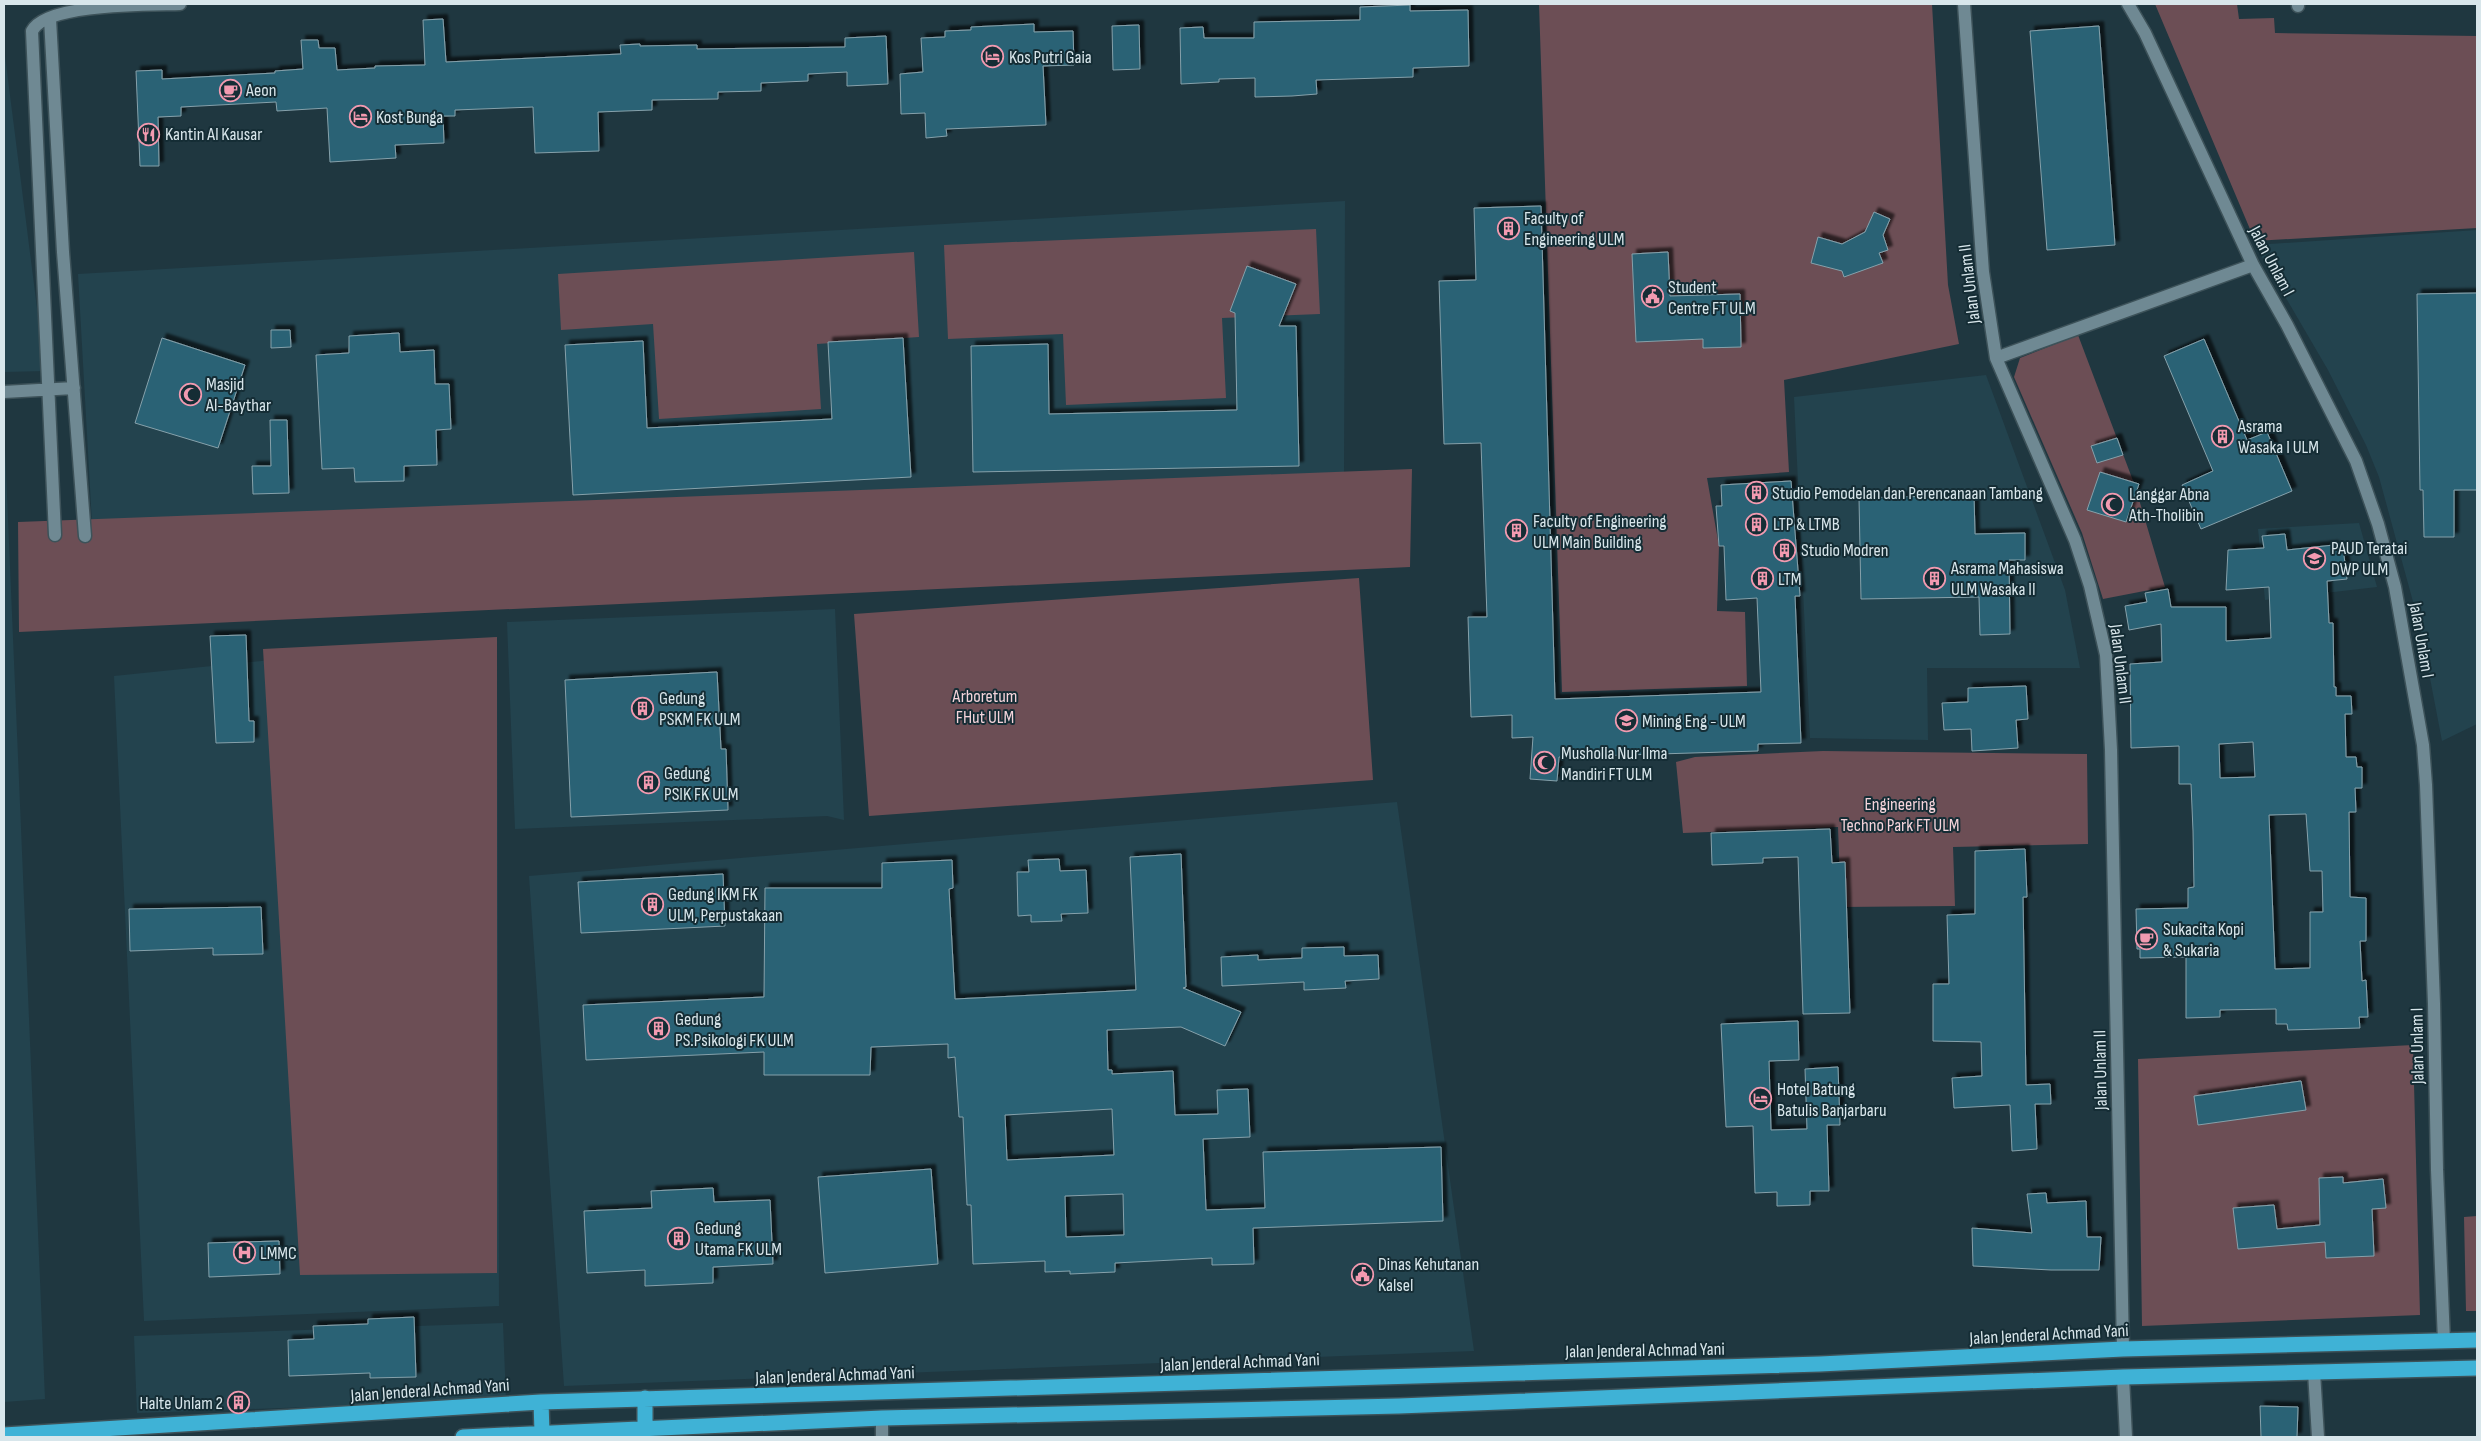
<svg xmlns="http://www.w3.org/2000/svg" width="2481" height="1441" font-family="'Sofia Sans Condensed',sans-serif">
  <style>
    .built { fill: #23434e }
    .green { fill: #6c4e55 }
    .building { fill: #296274; stroke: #86a1ab; fill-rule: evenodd; filter: url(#shadow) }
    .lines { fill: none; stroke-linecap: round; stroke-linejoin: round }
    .street-casing { stroke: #3d5259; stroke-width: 15 }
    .secondary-casing { stroke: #3d5259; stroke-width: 15 }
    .highway-casing { stroke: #3d5259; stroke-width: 18 }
    .street { stroke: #6f8993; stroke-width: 12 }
    .secondary { stroke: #6f8993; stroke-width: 12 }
    .highway { stroke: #3fb2d6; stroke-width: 15 }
    .labels { text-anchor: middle; stroke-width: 4; stroke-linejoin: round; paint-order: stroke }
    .poi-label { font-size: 18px; fill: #d8e6eb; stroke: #152d35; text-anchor: start }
    .street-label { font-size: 18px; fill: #d8e6eb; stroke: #152d35 }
    .park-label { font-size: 18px; fill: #f5d4db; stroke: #152d35 }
  </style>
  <defs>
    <filter id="shadow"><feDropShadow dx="4.5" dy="-4.5" stdDeviation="1" flood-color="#0009"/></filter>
  </defs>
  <rect width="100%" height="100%" fill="#1f3740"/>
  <path class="built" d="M4,48L45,371L4,372Z
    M1345,201L1344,472L93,541L78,274Z
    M2477,230V724L2442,741L2421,631L2379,477L2366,445L2328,370L2255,245Z
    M1986,375L2065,590L2080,668H1927L1928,740L1810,738L1794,397Z
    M4,424L45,1399L4,1402Z
    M2359,523L2377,587L2265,600L2258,529Z
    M835,609L844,820L827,816L515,829L507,622Z
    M497,637L499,1306L144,1321L114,676Z
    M1397,802L1474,1351L564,1386L529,876Z
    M503,1323L506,1400L137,1413L134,1336Z"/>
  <path class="green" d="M1539,4H1932L1948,285L1959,344L1784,380L1789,472L1707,478L1719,546L1717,611L1745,612L1747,686L1562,692Z
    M2155,4H2237L2239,19L2274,18L2275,33L2477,36V228L2255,241Z
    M1316,229L1320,314L1222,318L1226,398L1066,405L1063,334L948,339L944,245Z
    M914,252L919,337L817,344L821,409L659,419L653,324L561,330L558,274Z
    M2078,335L2135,486L2165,587L2103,599L2082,533L2014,377L2020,358Z
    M1412,469L1410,567L19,632L18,522Z
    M1359,578L1373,780L869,816L854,614Z
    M497,637V1273L300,1275L263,649Z
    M1823,751L2087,754L2088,844L1953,847L1955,906L1841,907L1838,827L1683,833L1676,762L1695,757Z
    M2413,1045L2420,1315L2142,1326L2138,1059Z
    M2477,1216V1311H2466L2464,1217Z"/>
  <path class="building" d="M1410,5V11L1468,10L1469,66L1413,68V77L1316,80L1317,94L1292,96L1255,97V78L1219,79V82L1181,84L1180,28L1203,27L1204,38H1254V22L1360,20V7Z
    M443,19L446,62L621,54L620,45L640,44V46L697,45V49L845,47V38L886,36L888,84L847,86V72L808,74V81L761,83V91L718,92V99L652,100V110L598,112L599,151L535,153L533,107L455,110V116H443L444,143L395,145L396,158L330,162L327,108L277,111L276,102L181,107V116L158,117L159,166H140L136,71L162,70V79L275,73V71L303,69L301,40H318L319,48H335L337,70L375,68V66L425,65L423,20Z
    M1034,24V32L1073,31L1074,65L1043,66L1046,125L946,129L947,136L926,138L925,113L901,114L900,74L923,72L921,38L945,37V31L971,30V27Z
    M1139,25L1140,69L1113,70L1112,26Z
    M2099,26L2115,245L2047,250L2030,31Z
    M1541,206L1555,699L1761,692L1757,598L1726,600L1724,546H1719L1716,506H1722L1721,485L1791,481L1800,596H1795L1801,743L1758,744V751L1559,757L1557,781L1530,779L1533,737L1512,738V715L1471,717L1468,617H1487L1481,443L1444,444L1439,281L1476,280L1474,208Z
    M1874,212L1890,219L1883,235L1888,250L1879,253L1883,263L1844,277L1842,271L1811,263L1818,237L1842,244L1865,232Z
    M1668,252L1670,296L1740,294L1741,347L1703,348V339L1636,342L1632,254Z
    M1247,266L1296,284L1279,326H1296L1299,466L973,472L971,346L1048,344L1049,414L1237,410L1235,313L1230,311Z
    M2477,293V490H2454V537H2424L2423,490H2420L2417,294Z
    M271,330H290L291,347L271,348Z
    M399,333L400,352L434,350L435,384H449L451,429L436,430L437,465L404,466V481L355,482L354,468L322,469L316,355L349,353V336Z
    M162,338L245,365L218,448L135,423Z
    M903,338L911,477L573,495L565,345L643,341L647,428L832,419L828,342Z
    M2204,339L2247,440L2267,432L2292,491L2201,529L2182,485L2213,471L2164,356Z
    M270,420H287L289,493L253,494L252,466H271Z
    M2117,438L2123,455L2097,463L2091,446Z
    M2100,472L2139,484L2126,522L2087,510Z
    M1974,495L1975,534L2025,533V560H2009L2010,634L1980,635L1979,597L1861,599L1859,498Z
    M2285,534L2287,550L2334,545L2335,549L2343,548L2347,579L2327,581L2329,623H2333L2334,687H2336V696H2351L2352,714H2345L2346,757H2356L2357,767H2362V788H2355L2356,812H2349L2350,897L2366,898V941H2360L2362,981L2366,980L2368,1017H2359L2360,1028L2288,1030L2287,1024H2276V1009L2220,1010V1017L2186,1018V957L2140,958V949H2137L2136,909L2188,908V888L2194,887L2193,831L2191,784H2179V746L2131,748L2130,664L2162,662L2161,624L2129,630L2125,606L2147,602L2145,593L2168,589L2171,607H2226V641L2271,638L2269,587L2226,590L2228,550L2264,548L2262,536ZM2253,742L2255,777L2220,778L2219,744ZM2306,814L2310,871H2322L2323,912H2310V968L2275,969L2269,815Z
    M246,635L249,721H254V742L216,743L210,636Z
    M717,672L721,749H726L728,810L571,817L565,680Z
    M2026,686L2028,719L2016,720L2018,748L1972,751L1971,729L1944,730L1942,703L1968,702V688Z
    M1830,829L1832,863L1845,862L1850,1013L1803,1014L1798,857L1763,858V863L1712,865L1711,833Z
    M2025,849L2027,897H2023L2026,1085L2050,1084L2051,1104H2035L2037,1149L2012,1151L2010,1105L1954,1108L1952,1078L1982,1076L1981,1042L1933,1041V984H1949L1947,915L1975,914V851Z
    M1181,854L1186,987L1183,988L1241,1012L1225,1046L1181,1027L1107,1030L1108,1070H1112V1074L1173,1071L1175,1115L1218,1114L1217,1090L1248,1089L1250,1137L1203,1139L1206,1210L1265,1208L1263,1152L1441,1147L1443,1221L1253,1228L1254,1264L1212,1265V1258L1115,1263V1272L1070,1274V1271L1045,1272V1261L973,1264L971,1205H967L963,1117H959L955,1057L948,1058V1044L871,1047L870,1075H764V1052L586,1060L583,1005L764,997L765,888H882V863L952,860L953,888L949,889L955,999L1136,990L1130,857ZM1112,1109L1114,1155L1007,1160L1005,1115ZM1123,1194L1124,1235L1066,1237L1065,1196Z
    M1059,859L1060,871L1086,870L1088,913L1061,914L1062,921L1031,922V915L1018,916L1017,872H1029L1028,860Z
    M723,874L725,926L581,933L578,882Z
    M261,907L263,954L213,955V948L130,951L129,909Z
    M1344,947V956L1378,955L1379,979L1345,981L1346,988L1304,990V982L1222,986L1221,957L1258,955V960L1302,958V948Z
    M1798,1021L1799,1060L1769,1061L1771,1130L1807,1129L1805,1069L1838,1067L1840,1125H1827L1829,1191H1810V1205L1777,1206V1192L1755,1193L1753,1126L1726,1127L1721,1024Z
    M2301,1081L2306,1110L2198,1125L2194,1096Z
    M931,1169L938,1264L825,1273L818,1177Z
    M2343,1177V1183L2383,1179L2386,1208L2372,1209L2374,1256L2326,1258L2325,1242L2238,1249L2233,1208L2274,1205L2277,1229L2320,1225L2319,1178Z
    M713,1188L714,1202L770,1200L773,1264L713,1267V1283L645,1286V1270L587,1273L584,1211L652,1208L651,1191Z
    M2046,1193L2047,1203L2086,1201L2087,1237H2101L2099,1270H2051L1973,1266L1972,1228L2032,1233L2027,1194Z
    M279,1241L280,1274L209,1277L208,1243Z
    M414,1317L416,1377L370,1378V1373L289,1376L288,1340L314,1339L313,1326L368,1324V1319Z
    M2260,1406L2298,1407L2297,1437H2261Z"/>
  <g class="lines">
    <defs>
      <path id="street" d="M1964,4L1983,272L1996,358L2075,540L2090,586L2106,655L2111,750L2123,1349
        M2128,4L2145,33L2253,265L2287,325L2356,461L2378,524L2395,587L2423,745L2426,785L2434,1004L2437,1170L2444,1341
        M2298,6V4
        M50,19L63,252L85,536
        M1996,358L2253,265
        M4,392L74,388
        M55,535L32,31C46,3 150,5 180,4
        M2314,1372L2318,1437
        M2123,1377L2126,1437"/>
      <path id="secondary" d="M882,1418V1437"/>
      <path id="highway" d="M541,1402L542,1432
        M645,1430V1398
        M4,1435L541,1402L1820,1364L2123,1349L2477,1340
        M463,1437L882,1418L1399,1406L2123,1377L2477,1368"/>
    </defs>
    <use href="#street" class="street-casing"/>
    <use href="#secondary" class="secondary-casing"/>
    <use href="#highway" class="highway-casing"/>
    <use href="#street" class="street"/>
    <use href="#secondary" class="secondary"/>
    <use href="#highway" class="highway"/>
  </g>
  <defs>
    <symbol id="hotel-ring" viewBox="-11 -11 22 22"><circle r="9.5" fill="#152d35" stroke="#f29ab0" stroke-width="1.5"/><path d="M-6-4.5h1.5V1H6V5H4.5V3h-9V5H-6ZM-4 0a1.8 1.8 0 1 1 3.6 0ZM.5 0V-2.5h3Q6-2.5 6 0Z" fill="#f29ab0"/></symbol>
    <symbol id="cafe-ring" viewBox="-11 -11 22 22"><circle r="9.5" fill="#152d35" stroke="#f29ab0" stroke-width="1.5"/><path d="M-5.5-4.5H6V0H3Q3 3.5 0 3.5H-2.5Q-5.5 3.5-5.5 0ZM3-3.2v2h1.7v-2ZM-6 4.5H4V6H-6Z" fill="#f29ab0"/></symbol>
    <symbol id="restaurant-ring" viewBox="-11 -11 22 22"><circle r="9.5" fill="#152d35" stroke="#f29ab0" stroke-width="1.5"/><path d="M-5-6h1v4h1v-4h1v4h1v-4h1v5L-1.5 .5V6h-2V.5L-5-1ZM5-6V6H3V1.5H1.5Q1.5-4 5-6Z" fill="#f29ab0"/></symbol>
    <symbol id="building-ring" viewBox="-11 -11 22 22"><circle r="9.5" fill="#152d35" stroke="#f29ab0" stroke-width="1.5"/><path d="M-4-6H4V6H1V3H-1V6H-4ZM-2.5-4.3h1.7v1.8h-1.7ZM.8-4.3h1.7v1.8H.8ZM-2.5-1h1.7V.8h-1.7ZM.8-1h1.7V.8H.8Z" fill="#f29ab0"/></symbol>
    <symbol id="civic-ring" viewBox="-11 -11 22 22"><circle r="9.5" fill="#152d35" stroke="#f29ab0" stroke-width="1.5"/><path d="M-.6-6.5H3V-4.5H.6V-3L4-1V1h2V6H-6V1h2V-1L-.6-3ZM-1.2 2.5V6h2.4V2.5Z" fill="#f29ab0"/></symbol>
    <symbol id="mosque-ring" viewBox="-11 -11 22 22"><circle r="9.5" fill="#152d35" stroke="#f29ab0" stroke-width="1.5"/><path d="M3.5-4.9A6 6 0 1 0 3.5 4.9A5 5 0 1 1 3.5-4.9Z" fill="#f29ab0"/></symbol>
    <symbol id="school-ring" viewBox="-11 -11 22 22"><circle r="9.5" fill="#152d35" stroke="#f29ab0" stroke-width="1.5"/><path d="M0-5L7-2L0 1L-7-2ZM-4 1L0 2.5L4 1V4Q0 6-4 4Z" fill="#f29ab0"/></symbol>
    <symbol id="university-ring" viewBox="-11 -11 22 22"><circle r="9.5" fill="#152d35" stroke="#f29ab0" stroke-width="1.5"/><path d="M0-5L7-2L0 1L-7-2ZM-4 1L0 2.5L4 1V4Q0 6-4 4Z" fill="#f29ab0"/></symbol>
    <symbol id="hospital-ring" viewBox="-11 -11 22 22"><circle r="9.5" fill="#152d35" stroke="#f29ab0" stroke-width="1.5"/><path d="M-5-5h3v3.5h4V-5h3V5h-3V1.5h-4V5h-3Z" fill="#f29ab0"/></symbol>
  </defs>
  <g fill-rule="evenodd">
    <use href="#hotel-ring" x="980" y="44" width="25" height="25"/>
    <use href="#cafe-ring" x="218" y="78" width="25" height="25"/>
    <use href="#hotel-ring" x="348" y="104" width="25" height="25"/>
    <use href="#restaurant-ring" x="136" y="122" width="25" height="25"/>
    <use href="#building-ring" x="1496" y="216" width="25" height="25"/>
    <use href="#civic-ring" x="1640" y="284" width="25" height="25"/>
    <use href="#mosque-ring" x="178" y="382" width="25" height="25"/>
    <use href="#building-ring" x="2210" y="424" width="25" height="25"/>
    <use href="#building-ring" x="1744" y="480" width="25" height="25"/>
    <use href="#mosque-ring" x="2100" y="492" width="25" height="25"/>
    <use href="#building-ring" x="1744" y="512" width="25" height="25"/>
    <use href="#building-ring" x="1504" y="518" width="25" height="25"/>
    <use href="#building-ring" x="1772" y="538" width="25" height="25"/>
    <use href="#school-ring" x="2302" y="546" width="25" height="25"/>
    <use href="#building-ring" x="1922" y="566" width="25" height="25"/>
    <use href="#building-ring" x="1750" y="566" width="25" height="25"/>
    <use href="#building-ring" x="630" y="696" width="25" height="25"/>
    <use href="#university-ring" x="1614" y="708" width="25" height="25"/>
    <use href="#mosque-ring" x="1532" y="750" width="25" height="25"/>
    <use href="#building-ring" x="636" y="770" width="25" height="25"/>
    <use href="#building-ring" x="640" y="892" width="25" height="25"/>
    <use href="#cafe-ring" x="2134" y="926" width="25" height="25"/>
    <use href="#building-ring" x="646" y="1016" width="25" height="25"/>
    <use href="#hotel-ring" x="1748" y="1086" width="25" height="25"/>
    <use href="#building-ring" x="666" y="1226" width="25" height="25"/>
    <use href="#hospital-ring" x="232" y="1240" width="25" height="25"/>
    <use href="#civic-ring" x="1350" y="1262" width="25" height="25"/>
    <use href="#building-ring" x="226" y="1390" width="25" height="25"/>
  </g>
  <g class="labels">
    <g class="poi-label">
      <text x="1009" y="63">Kos Putri Gaia</text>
      <text x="246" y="96">Aeon</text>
      <text x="376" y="123">Kost Bunga</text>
      <text x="165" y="140">Kantin Al Kausar</text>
      <text x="1524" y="224">Faculty of<tspan x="1524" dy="21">Engineering ULM</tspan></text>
      <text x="1668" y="293">Student<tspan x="1668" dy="21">Centre FT ULM</tspan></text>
      <text x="206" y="390">Masjid<tspan x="206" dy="21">Al-Baythar</tspan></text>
      <text x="2238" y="432">Asrama<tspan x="2238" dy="21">Wasaka I ULM</tspan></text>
      <text x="1772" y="499">Studio Pemodelan dan Perencanaan Tambang</text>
      <text x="2129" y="500">Langgar Abna<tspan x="2129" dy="21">Ath-Tholibin</tspan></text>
      <text x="1533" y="527">Faculty of Engineering<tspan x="1533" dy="21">ULM Main Building</tspan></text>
      <text x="1773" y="530">LTP &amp; LTMB</text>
      <text x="2331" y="554">PAUD Teratai<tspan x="2331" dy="21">DWP ULM</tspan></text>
      <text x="1801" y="556">Studio Modren</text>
      <text x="1951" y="574">Asrama Mahasiswa<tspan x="1951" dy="21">ULM Wasaka II</tspan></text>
      <text x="1778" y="585">LTM</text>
      <text x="659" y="704">Gedung<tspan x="659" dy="21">PSKM FK ULM</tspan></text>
      <text x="1642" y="727">Mining Eng - ULM</text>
      <text x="1561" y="759">Musholla Nur Ilma<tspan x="1561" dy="21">Mandiri FT ULM</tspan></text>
      <text x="664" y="779">Gedung<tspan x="664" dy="21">PSIK FK ULM</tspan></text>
      <text x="668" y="900">Gedung IKM FK<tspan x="668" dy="21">ULM, Perpustakaan</tspan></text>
      <text x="2163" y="935">Sukacita Kopi<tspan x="2163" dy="21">&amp; Sukaria</tspan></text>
      <text x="675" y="1025">Gedung<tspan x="675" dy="21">PS.Psikologi FK ULM</tspan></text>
      <text x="1777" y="1095">Hotel Batung<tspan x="1777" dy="21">Batulis Banjarbaru</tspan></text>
      <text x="695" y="1234">Gedung<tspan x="695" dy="21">Utama FK ULM</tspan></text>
      <text x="260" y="1259">LMMC</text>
      <text x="1378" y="1270">Dinas Kehutanan<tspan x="1378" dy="21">Kalsel</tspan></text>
      <text x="223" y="1409" text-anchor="end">Halte Unlam 2</text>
    </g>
    <g class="street-label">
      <text transform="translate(2272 261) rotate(62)" y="6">Jalan Unlam I</text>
      <text transform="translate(1969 284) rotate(-97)" y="6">Jalan Unlam II</text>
      <text transform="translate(2422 640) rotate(80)" y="6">Jalan Unlam I</text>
      <text transform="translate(2121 664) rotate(83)" y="6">Jalan Unlam II</text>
      <text transform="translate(2417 1046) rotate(-91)" y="6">Jalan Unlam I</text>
      <text transform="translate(2100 1070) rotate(-91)" y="6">Jalan Unlam II</text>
      <text transform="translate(2049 1334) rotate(-3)" y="6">Jalan Jenderal Achmad Yani</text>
      <text transform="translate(1645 1350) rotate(-1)" y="6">Jalan Jenderal Achmad Yani</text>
      <text transform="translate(1240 1362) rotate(-2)" y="6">Jalan Jenderal Achmad Yani</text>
      <text transform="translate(835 1375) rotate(-2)" y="6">Jalan Jenderal Achmad Yani</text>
      <text transform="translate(430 1390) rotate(-4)" y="6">Jalan Jenderal Achmad Yani</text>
    </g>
    <g class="park-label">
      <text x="985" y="702">Arboretum<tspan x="985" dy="21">FHut ULM</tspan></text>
      <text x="1900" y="810">Engineering<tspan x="1900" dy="21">Techno Park FT ULM</tspan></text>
    </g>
  </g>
  <rect width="2481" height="1441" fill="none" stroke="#d8e6eb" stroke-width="10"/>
</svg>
